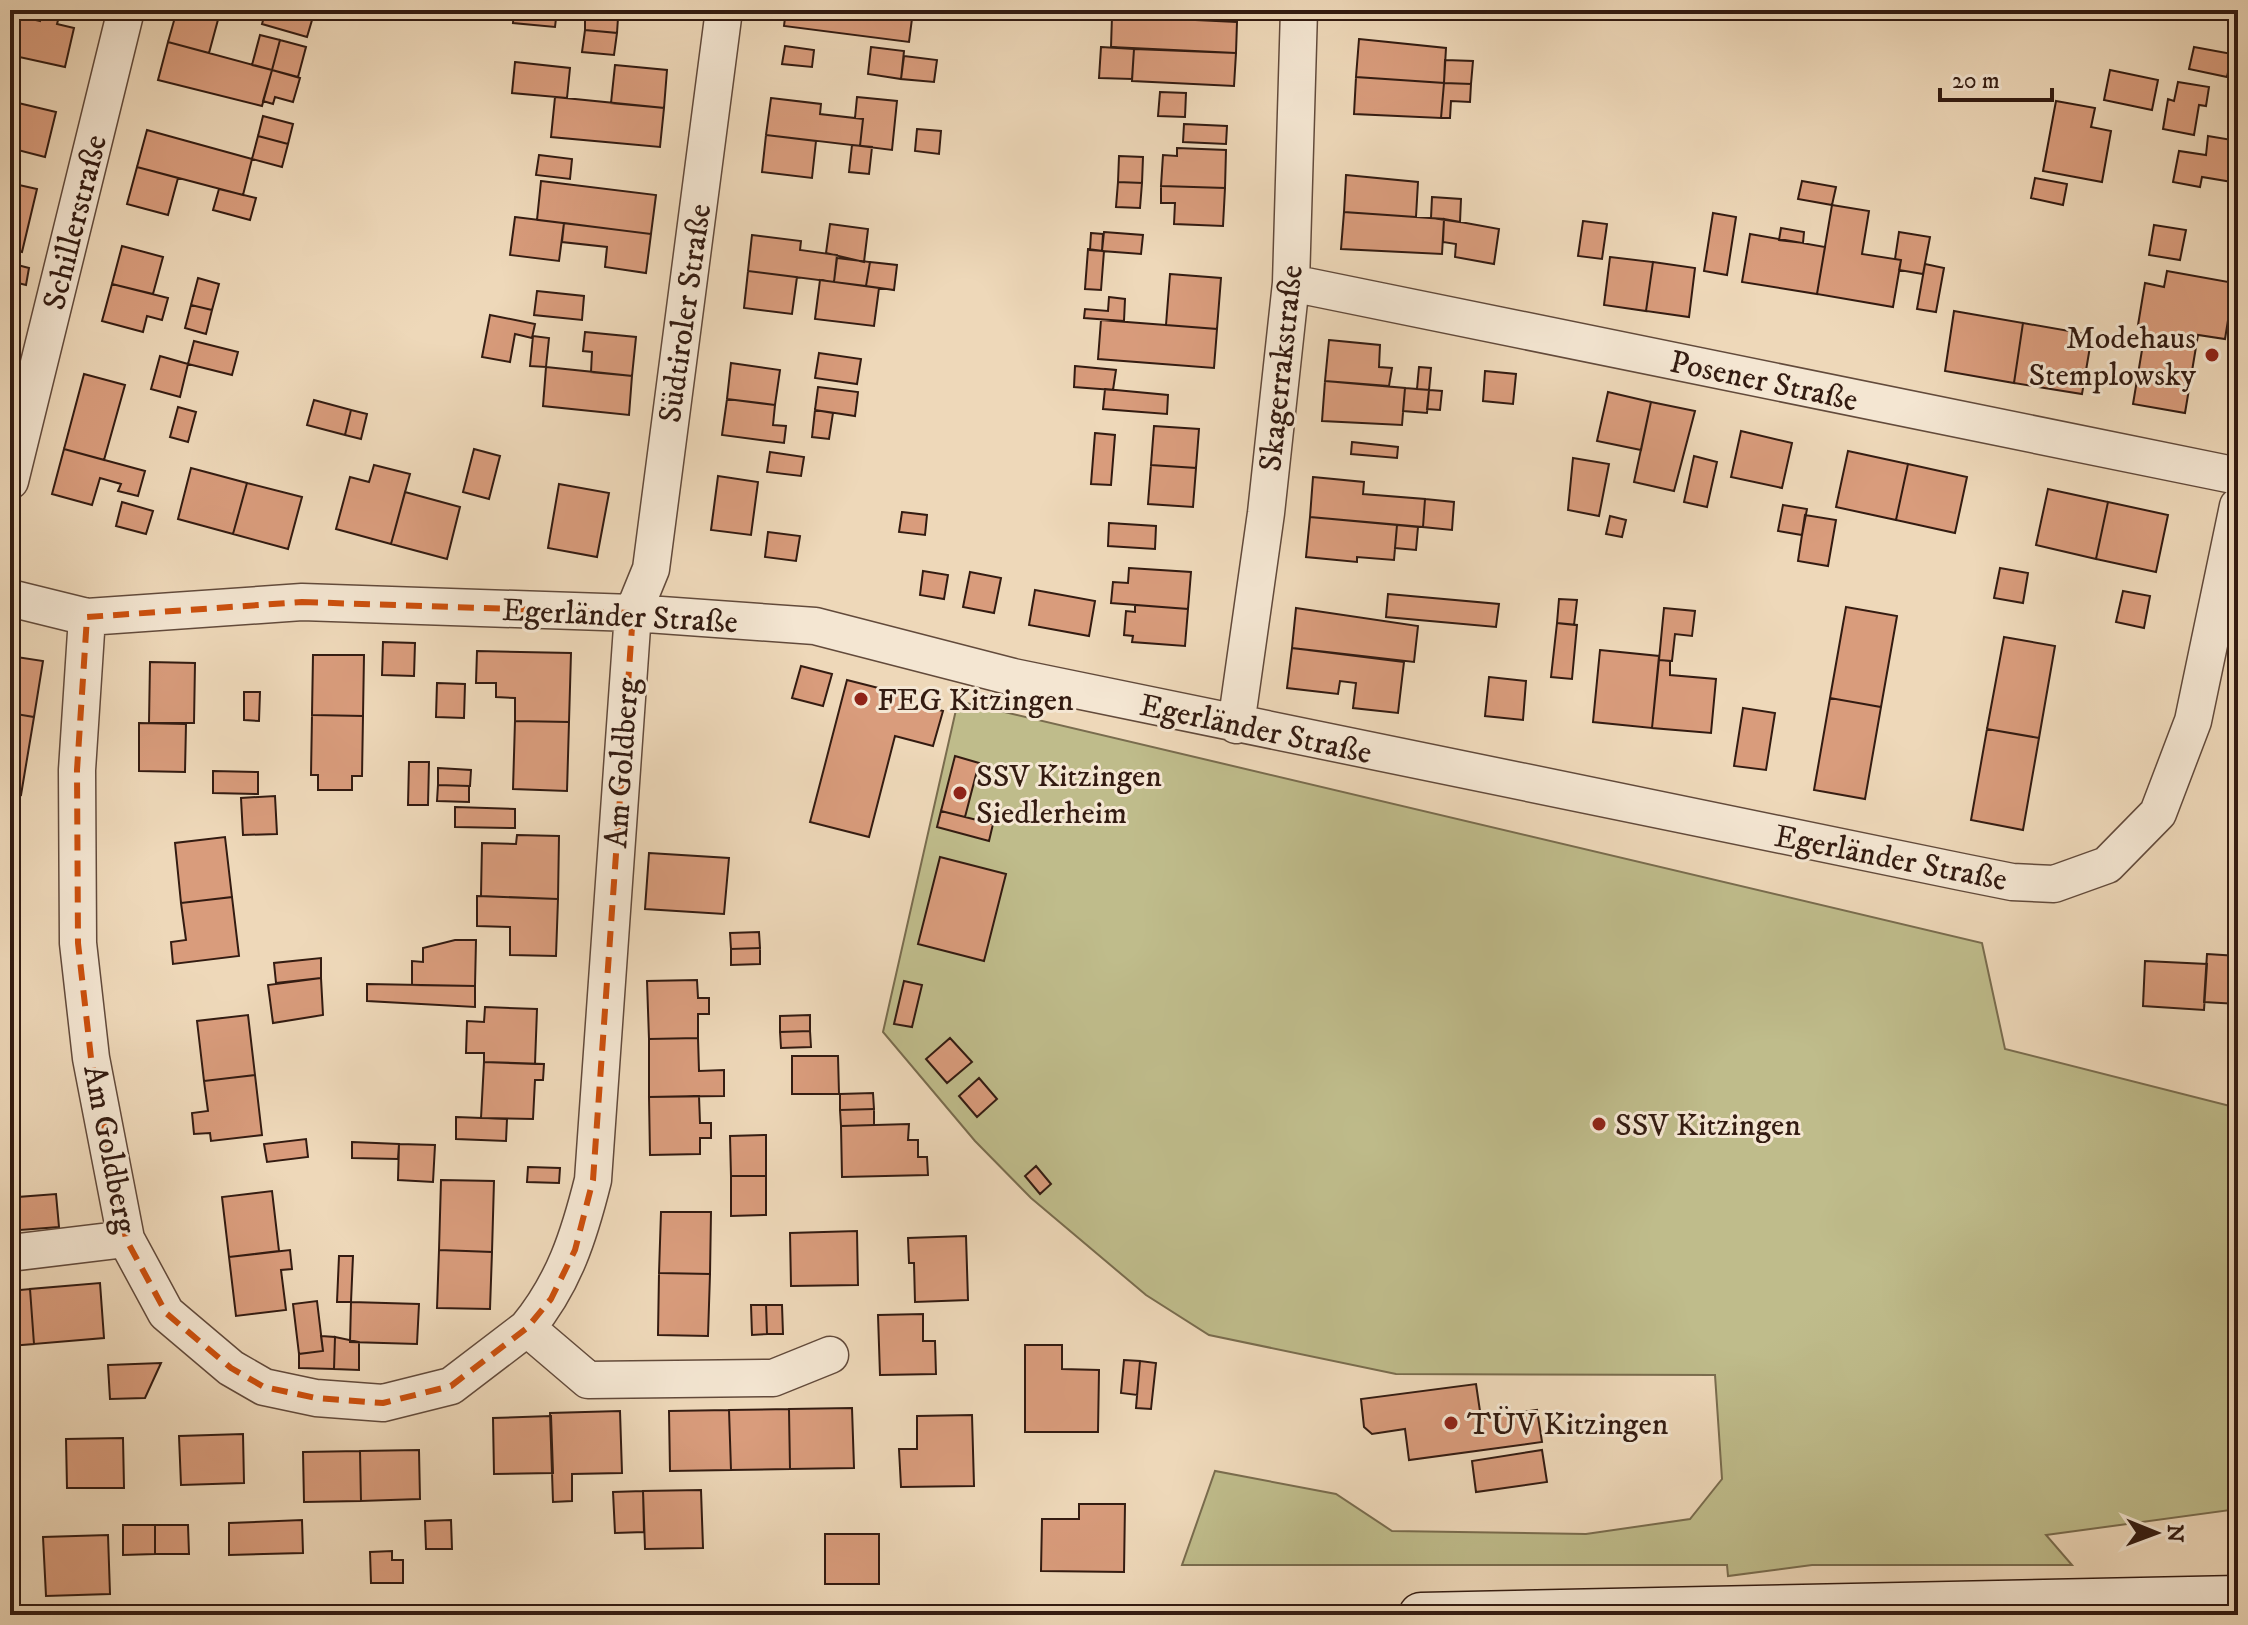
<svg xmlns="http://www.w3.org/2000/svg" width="2248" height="1625" font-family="'IM FELL DW Pica',serif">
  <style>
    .green { fill: #bfbc8b; stroke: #796c4e; stroke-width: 2 }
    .building { fill: #d99c7c; stroke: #331b11; stroke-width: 2 }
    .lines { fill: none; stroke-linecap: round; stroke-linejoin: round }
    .minor-casing { stroke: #624a3b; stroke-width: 39 }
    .secondary-casing { stroke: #331b11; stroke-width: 47 }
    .minor { stroke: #f4e6d2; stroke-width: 36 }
    .secondary { stroke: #f4e6d2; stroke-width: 44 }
    .marked { fill: none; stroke: #cd500d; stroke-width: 6; stroke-dasharray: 16 10; stroke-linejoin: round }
    .poi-dot { fill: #8f2418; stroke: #f4e6d2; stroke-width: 3 }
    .labels { text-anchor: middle; stroke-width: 6; stroke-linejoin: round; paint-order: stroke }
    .street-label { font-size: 32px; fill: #331b11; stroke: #f4e6d2 }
    .poi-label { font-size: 32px; fill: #331b11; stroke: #f4e6d2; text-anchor: start }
  </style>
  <rect width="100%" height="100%" fill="#eed8b9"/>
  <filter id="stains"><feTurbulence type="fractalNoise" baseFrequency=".0025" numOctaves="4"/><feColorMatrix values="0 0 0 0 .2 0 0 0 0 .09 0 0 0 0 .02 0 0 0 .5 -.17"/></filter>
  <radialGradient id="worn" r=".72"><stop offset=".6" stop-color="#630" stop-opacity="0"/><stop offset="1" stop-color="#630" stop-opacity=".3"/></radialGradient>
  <path class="green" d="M958,701L1982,943L2005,1049L2238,1108V1509L2046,1535L2072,1565H1812L1728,1576L1727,1565H1182L1215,1471L1336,1494L1392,1531L1586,1534L1690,1519L1722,1479L1715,1375L1396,1374L1209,1335L1146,1295L1031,1198L975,1141L883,1032Z"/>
  <path class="building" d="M41,10L60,13L57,24L74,28L65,67L10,55V14L40,21Z
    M177,10L219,16L209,53L168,42Z
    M266,10H315L307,37L262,24Z
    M514,10H557L555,27L513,23Z
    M630,10H671V16Z
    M786,10L913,11L909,42L784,26Z
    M585,15L618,18L617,33L585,30Z
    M1112,16L1237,22L1236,53L1111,47Z
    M585,30L617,33L614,55L582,52Z
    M260,35L280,40L272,70L252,65Z
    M1359,39L1446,48L1444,83L1356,77Z
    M280,40L306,47L298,77L272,70Z
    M168,42L272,70L262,106L158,80Z
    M785,46L814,50L812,67L782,64Z
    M871,47L904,51L901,79L868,74Z
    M1101,47L1134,49L1132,79L1099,78Z
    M2194,47L2232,54L2227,77L2189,69Z
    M1134,49L1236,53L1234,86L1132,81Z
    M904,56L937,60L934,82L901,79Z
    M1445,60L1473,61L1471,84L1444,83Z
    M515,62L570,68L567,98L512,93Z
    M615,65L667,70L664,108L611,103Z
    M272,70L300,78L293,102L275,97L273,104L263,101Z
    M2110,70L2158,80L2152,110L2104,100Z
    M1356,77L1444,83L1441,118L1354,114Z
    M2178,82L2209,87L2206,106L2199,105L2194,135L2163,129L2168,99L2174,101Z
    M1444,83L1471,84L1470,102L1451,101L1450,118H1441Z
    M1160,92L1186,93L1185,117L1158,116Z
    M555,97L664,108L660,147L551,137Z
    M857,97L897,101L892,150L860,146L863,119L855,118Z
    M771,98L821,104L820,114L863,119L860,146L766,135Z
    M10,101L56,112L45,157L10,148Z
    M2056,101L2095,108L2091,127L2111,131L2102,182L2043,171Z
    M263,116L293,124L288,144L258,136Z
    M1184,124L1227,126L1226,144L1183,142Z
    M917,129L941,131L939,154L915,151Z
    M147,130L252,159L243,195L137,167Z
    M766,135L816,141L812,178L762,172Z
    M258,136L288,144L282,167L252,159Z
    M2208,136L2238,141V183L2202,177L2200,187L2173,182L2179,151L2206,155Z
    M852,145L872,147L869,174L849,172Z
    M1177,148L1226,150L1225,188L1161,186L1163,155L1177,156Z
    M539,155L572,159L570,179L536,175Z
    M1119,156L1143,157L1142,183L1118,182Z
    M137,167L178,178L168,215L127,204Z
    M1346,175L1418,182L1416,217L1344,212Z
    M2035,178L2067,184L2063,205L2031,198Z
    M541,181L656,195L651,234L537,220Z
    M1802,181L1836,187L1832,205L1798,199Z
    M1118,182L1142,183L1140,208L1116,207Z
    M10,183L37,189L22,252L10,249Z
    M1161,186L1225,188L1223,226L1174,224L1175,203H1161Z
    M219,189L256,198L250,220L213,210Z
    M1432,197L1461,199L1460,222L1431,218Z
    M1832,205L1869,211L1862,254L1901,260L1893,307L1817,294Z
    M1344,212L1444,219L1442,254L1341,249Z
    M1713,213L1736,217L1727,275L1704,271Z
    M515,217L564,223L559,261L510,255Z
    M1444,219L1499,229L1494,264L1455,257L1456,244L1443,242Z
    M1583,221L1607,224L1602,259L1578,256Z
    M564,223L651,234L646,273L605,267L607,247L562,242Z
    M830,224L868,229L864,262L826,253Z
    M2154,225L2186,230L2180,260L2149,255Z
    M1781,228L1804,232L1803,243L1779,240Z
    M1104,232L1143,235L1141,254L1102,251Z
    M1899,232L1930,237L1923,274L1899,270L1901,260L1895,259Z
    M1091,233L1103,234L1102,251L1090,250Z
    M1750,234L1825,247L1817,294L1742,282Z
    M752,235L801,241L800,250L837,255L834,282L748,271Z
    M122,246L163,257L153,294L112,284Z
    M1088,249L1104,251L1101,290L1085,289Z
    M1610,257L1653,262L1646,311L1604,305Z
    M837,258L870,262L866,286L834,282Z
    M870,262L897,265L894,290L866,286Z
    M1653,262L1695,268L1689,317L1646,311Z
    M10,263L29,268L26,285L10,281Z
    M1925,264L1944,268L1936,312L1917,309Z
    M748,271L797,277L792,314L744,308Z
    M2167,271L2234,283L2225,339L2198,335L2185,413L2133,404L2146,326L2138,325L2145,283L2164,287Z
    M1170,274L1221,278L1217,329L1166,325Z
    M198,278L219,284L212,310L191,305Z
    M820,280L879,288L874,326L815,319Z
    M112,284L168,298L162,320L147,316L143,332L102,321Z
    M537,291L584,296L582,320L534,315Z
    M1109,297L1125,299L1124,321L1084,318L1085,309L1108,311Z
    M191,305L212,310L206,334L185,328Z
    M1954,311L2023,323L2014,383L1945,371Z
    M490,315L535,324L532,338L515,334L510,362L482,357Z
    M1101,320L1217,329L1214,368L1098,359Z
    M2023,323L2092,335L2082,394L2014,383Z
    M585,332L636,337L632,376L591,372L592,352L583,351Z
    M533,336L549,338L546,367L530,366Z
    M1329,340L1380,345L1379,367L1392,368L1389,386L1325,381Z
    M194,341L238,352L232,375L188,364Z
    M819,353L861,359L857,384L815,378Z
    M160,356L188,364L180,397L151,389Z
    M731,363L780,370L775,405L727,399Z
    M1075,366L1116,370L1113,390L1074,387Z
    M546,367L632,376L629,415L543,406Z
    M1419,367L1431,368L1429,390L1417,389Z
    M1485,371L1516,374L1513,404L1483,401Z
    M84,374L125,385L104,460L64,449Z
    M1325,381L1405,388L1402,425L1322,421Z
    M818,387L858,392L855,416L815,410Z
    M1405,388L1429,390L1427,413L1403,411Z
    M1105,389L1168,395L1167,414L1103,409Z
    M1429,390L1442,391L1440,410L1427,409Z
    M1608,392L1651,402L1641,450L1597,441Z
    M727,399L775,405L773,425L786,426L784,443L722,435Z
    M314,400L351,410L345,435L307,425Z
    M1651,402L1695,411L1674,491L1634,482Z
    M178,407L196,412L188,442L170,437Z
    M351,410L367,414L361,439L345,435Z
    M815,410L833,413L829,439L812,437Z
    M1154,426L1199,429L1196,468L1151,465Z
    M1741,431L1792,443L1782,488L1731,477Z
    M1095,433L1115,435L1111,485L1091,484Z
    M1352,442L1398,447L1397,458L1351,454Z
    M64,449L145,471L138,496L118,491L121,484L100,478L92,505L52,494Z
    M474,449L500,456L489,499L463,492Z
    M1848,451L1908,464L1896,520L1836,507Z
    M770,452L804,457L801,476L767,472Z
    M1694,456L1717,462L1707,507L1684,502Z
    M1573,458L1609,464L1599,516L1568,510Z
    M1908,464L1967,477L1955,533L1896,520Z
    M374,465L410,474L391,544L336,529L350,477L369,482Z
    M1151,465L1196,468L1193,507L1148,504Z
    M191,468L247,483L233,534L178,519Z
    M718,476L758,482L751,535L711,530Z
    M1313,477L1364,482L1363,494L1425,499L1423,527L1310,517Z
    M247,483L302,497L288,549L233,534Z
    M559,484L609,493L597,557L548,548Z
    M2048,489L2108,502L2096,559L2036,545Z
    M405,492L460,507L447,559L391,544Z
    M1425,499L1454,502L1452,530L1423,527Z
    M122,502L153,511L146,534L116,526Z
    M2108,502L2168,515L2156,572L2096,559Z
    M1783,505L1807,509L1802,535L1778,531Z
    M902,512L927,515L925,535L899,532Z
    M1805,515L1836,520L1828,566L1798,561Z
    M1610,516L1626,520L1622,537L1606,534Z
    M1310,517L1397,525L1394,560L1357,557V562L1306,557Z
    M1109,523L1156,526L1155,549L1108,546Z
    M1397,525L1418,527L1416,550L1395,548Z
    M768,532L800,536L796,561L765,557Z
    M1129,568L1191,572L1188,609L1111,603L1113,582L1128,583Z
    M2000,568L2028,573L2023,603L1994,598Z
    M923,571L948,575L944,599L920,595Z
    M970,572L1001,578L994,613L963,607Z
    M1035,590L1095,601L1089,636L1029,625Z
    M2123,591L2150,596L2144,628L2116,622Z
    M1388,594L1499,604L1496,627L1386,617Z
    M1559,599L1577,600L1574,625L1557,623Z
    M1135,605L1188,609L1185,646L1132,642L1133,636L1124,635L1126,611L1135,612Z
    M1846,607L1897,616L1881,707L1830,698Z
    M1296,608L1418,626L1414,662L1292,648Z
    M1664,608L1695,611L1692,636L1675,634L1672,661L1659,660Z
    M1557,623L1577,625L1572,679L1551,677Z
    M2004,637L2055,646L2039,738L1987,729Z
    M383,642L415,643L414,676L382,675Z
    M1292,648L1404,662L1398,713L1353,708L1356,683L1340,681L1338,694L1287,688Z
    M1600,650L1659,656L1652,728L1593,722Z
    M477,651L571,653L569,722L515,721V698L496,697V683H476Z
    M313,655H364L363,716L312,715Z
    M10,656L43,661L34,717L10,713Z
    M1659,660L1670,661V675L1716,679L1711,733L1652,728Z
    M150,662L195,663L194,723H149Z
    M801,666L832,674L823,706L792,698Z
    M1489,677L1526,681L1523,720L1485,716Z
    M847,680L906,695L904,701L943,711L933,746L895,736L869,837L810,822Z
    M437,683L465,684L464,718L436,717Z
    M244,692H260L259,721L244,720Z
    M1830,698L1881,707L1865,799L1814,790Z
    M1743,708L1775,713L1766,770L1734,766Z
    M10,713L34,717L21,795L10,793Z
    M312,715L363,716L362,776H352V790H318V775H311Z
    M515,721L569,722L567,791L513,789Z
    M139,723L186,724L185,772L139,771Z
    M1987,729L2039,738L2023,830L1971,820Z
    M955,756L979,763L965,817L941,811Z
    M409,762H429L428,805H408Z
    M438,768L471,770L470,786L438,785Z
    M213,771L258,772V794L213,793Z
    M438,785L469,786V802L437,801Z
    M275,796L277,834L243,835L241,798Z
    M455,807L515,809V828L455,827Z
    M941,811L993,824L989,841L937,827Z
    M517,835L559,836L558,899L481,896L482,843L516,844Z
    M225,837L232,897L181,903L175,843Z
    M649,853L729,858L724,914L645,909Z
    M940,857L1006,874L984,961L918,944Z
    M477,896L558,899L556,956L510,955V927L477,926Z
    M232,897L239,956L173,964L171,942L186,940L181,903Z
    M759,932L760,948L731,949L730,933Z
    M455,940H476L475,986L412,985V961L423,962V948Z
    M760,948V964L731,965V949Z
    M2207,954L2238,956V1004L2204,1002Z
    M321,958V978L276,983L274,963Z
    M2145,961L2207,964L2204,1010L2143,1006Z
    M321,978L323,1015L273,1023L268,985Z
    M697,980L698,998H709V1014H698V1038L649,1039L647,981Z
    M904,981L922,985L912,1027L894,1024Z
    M367,984L475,986V1007L367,1001Z
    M485,1007L537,1009L535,1064L484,1062V1053H466L467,1021L484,1022Z
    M248,1015L255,1075L204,1081L197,1021Z
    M810,1015V1031L780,1032V1016Z
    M810,1031L811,1047L781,1048L780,1032Z
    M698,1038L699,1071L724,1070V1096L649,1097V1039Z
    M950,1038L972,1062L947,1083L926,1059Z
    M792,1056H838L839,1094H792Z
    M484,1062L544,1064L543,1080H535L533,1119L481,1118Z
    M255,1075L262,1135L211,1141L210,1133L194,1134L192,1113L208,1111L204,1081Z
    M979,1078L997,1099L977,1117L959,1096Z
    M873,1093L874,1109L840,1110V1094Z
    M699,1096L700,1123H711V1138H700V1154L650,1155L649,1097Z
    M874,1109V1125L841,1126L840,1110Z
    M456,1117L507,1119L506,1141L456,1139Z
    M909,1124L908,1140H918V1157H927L928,1175L842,1177L841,1126Z
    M766,1135V1176H731L730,1136Z
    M306,1139L308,1157L267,1162L264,1144Z
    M352,1142L399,1144L398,1159L352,1158Z
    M399,1144L435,1145L433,1182L398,1180Z
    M1036,1166L1051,1184L1040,1194L1025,1176Z
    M528,1167L560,1168L559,1183L527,1182Z
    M731,1176H766V1215L731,1216Z
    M441,1180L494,1181L492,1252L439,1250Z
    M272,1191L279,1251L229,1257L222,1197Z
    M56,1194L59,1227L20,1230L18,1197Z
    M661,1212H711L710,1274L659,1273Z
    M857,1231L858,1285L791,1286L790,1233Z
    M966,1236L968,1300L915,1302L914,1263H909L908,1238Z
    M290,1250L292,1269L281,1270L286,1310L236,1316L229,1257Z
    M439,1250L492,1252L490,1309L437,1308Z
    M339,1256H353L351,1302H337Z
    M659,1273L710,1274L708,1336L658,1335Z
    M100,1283L104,1338L34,1344L30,1289Z
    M30,1289L34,1344L10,1346V1291Z
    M317,1301L323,1351L299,1354L293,1304Z
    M351,1302L419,1304L417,1344L350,1342Z
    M751,1305H766L767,1334L752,1335Z
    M766,1305H782L783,1334H767Z
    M923,1314V1341H935L936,1374L880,1375L878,1315Z
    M321,1336L335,1337L334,1369L299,1368V1354L323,1351Z
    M335,1337L359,1342V1370L334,1369Z
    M1025,1345H1062V1369L1099,1370L1098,1432H1025Z
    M1124,1360L1140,1361L1137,1395L1121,1393Z
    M1140,1361L1156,1363L1151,1409L1136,1408Z
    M161,1363L145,1398L110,1399L108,1365Z
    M1476,1384L1481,1418L1537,1410L1542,1442L1409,1460L1405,1429L1372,1434L1364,1427L1361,1399Z
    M852,1408L854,1468L790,1469L789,1409Z
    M789,1409L790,1469L731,1470L729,1410Z
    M729,1410L731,1470L670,1471L669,1411Z
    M620,1411L622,1473L572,1474V1501L553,1502L550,1413Z
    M972,1415L974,1486L901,1487L899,1449H917V1416Z
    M551,1416L553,1473L494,1474L493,1418Z
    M243,1434L244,1483L181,1485L179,1436Z
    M123,1438L124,1488H67L66,1439Z
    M419,1450L420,1499L361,1501L360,1451Z
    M1542,1450L1547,1482L1476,1492L1472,1461Z
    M360,1451L361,1501L304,1502L303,1452Z
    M701,1490L703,1548L645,1549L643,1491Z
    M643,1491L644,1532L615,1533L613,1492Z
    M1079,1504H1125L1124,1572L1041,1571L1042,1519H1079Z
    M302,1520L303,1553L229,1555V1523Z
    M451,1520L452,1549H426L425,1521Z
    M123,1525H155V1554L123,1555Z
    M155,1525H188L189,1554H155Z
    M825,1534H879V1584H825Z
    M108,1535L110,1594L46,1596L43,1537Z
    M392,1551V1560H403V1583H371L370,1552Z"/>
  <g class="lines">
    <defs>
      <path id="minor" d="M1291,283L2238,476
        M10,481L126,10
        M10,598L87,617L302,602L633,613L815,626L1013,677L1962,872L2012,882L2054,884L2107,865L2158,813L2193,721L2238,506
        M87,617L77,770L78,943L91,1058L126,1239L166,1313L231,1368L264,1387L316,1398L383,1403L451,1386L527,1328L588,1380L773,1378L830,1355
        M1236,725L1266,513L1291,283L1299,10
        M10,1253L126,1239
        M527,1328C564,1283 579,1236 593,1180L633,613L651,569L724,10"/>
      <path id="secondary" d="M1421,1615L2238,1598"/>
    </defs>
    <use href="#minor" class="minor-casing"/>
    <use href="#secondary" class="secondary-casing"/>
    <use href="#minor" class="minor"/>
    <use href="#secondary" class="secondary"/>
  </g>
  <path class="marked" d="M302,602L633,613L593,1180L575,1250L551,1299L527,1328L451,1386L383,1403L316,1398L264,1387L231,1368L166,1313L126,1239L91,1058L78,943L77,770L87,617Z"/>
  <g class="poi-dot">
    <circle cx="2212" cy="355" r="8"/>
    <circle cx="861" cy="699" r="8"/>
    <circle cx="960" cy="793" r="8"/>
    <circle cx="1599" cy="1124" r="8"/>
    <circle cx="1451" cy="1423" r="8"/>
  </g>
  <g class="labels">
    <g class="street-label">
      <text transform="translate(74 222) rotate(-76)" y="11">Schillerstraße</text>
      <text transform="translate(684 313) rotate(-82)" y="11">Südtiroler Straße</text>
      <text transform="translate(1280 368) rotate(-84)" y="11">Skagerrakstraße</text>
      <text transform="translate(1764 380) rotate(12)" y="11">Posener Straße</text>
      <text transform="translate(620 615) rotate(3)" y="11">Egerländer Straße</text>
      <text transform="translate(1256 728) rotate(12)" y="11">Egerländer Straße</text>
      <text transform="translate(621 763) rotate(-86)" y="11">Am Goldberg</text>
      <text transform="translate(1891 857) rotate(11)" y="11">Egerländer Straße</text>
      <text transform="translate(111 1149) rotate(79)" y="11">Am Goldberg</text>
    </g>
    <g class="poi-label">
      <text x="2196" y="348" text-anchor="end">Modehaus<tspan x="2196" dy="37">Stemplowsky</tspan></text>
      <text x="877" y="710">FEG Kitzingen</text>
      <text x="976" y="786">SSV Kitzingen<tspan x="976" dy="37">Siedlerheim</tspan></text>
      <text x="1615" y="1135">SSV Kitzingen</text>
      <text x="1467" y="1434">TÜV Kitzingen</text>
    </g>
  </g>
  <rect width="2248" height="1625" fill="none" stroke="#eed8b9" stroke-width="40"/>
  <rect x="12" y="12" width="2224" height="1601" fill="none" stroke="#331b11" stroke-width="4"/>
  <rect x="20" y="20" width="2208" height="1585" fill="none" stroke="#331b11" stroke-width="2"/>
  <g transform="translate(2156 1533) rotate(91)" stroke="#f4e6d2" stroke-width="6" paint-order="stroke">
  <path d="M0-6L14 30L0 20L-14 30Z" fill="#331b11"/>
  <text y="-12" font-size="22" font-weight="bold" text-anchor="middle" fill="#331b11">N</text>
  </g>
  <path d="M1940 88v12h112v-12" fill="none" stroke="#331b11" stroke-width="4"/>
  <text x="1952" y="88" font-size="24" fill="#331b11" stroke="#f4e6d2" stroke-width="6" paint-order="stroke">20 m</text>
  <rect width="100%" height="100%" filter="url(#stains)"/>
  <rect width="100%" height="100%" fill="url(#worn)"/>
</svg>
